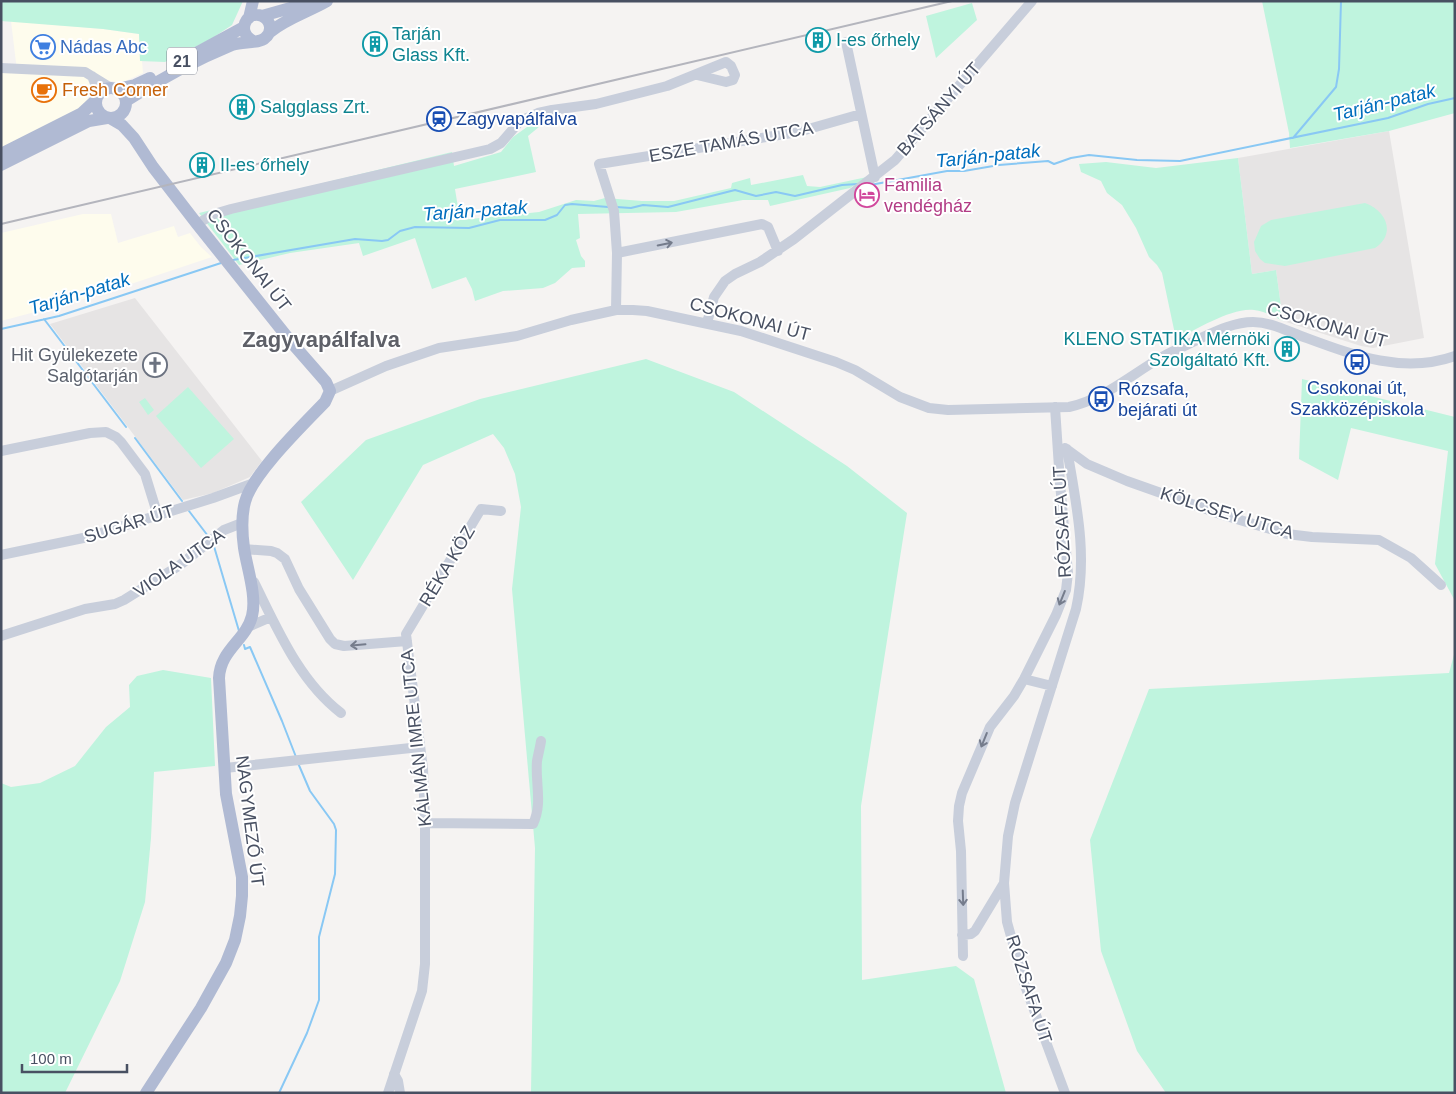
<svg xmlns="http://www.w3.org/2000/svg" width="1456" height="1094" font-family="Arial,sans-serif">
  <style>
    .commercial { fill: #fefced }
    .education { fill: #e6e4e4 }
    .green { fill: #bff4de }
    .lines { fill: none; stroke-linecap: round; stroke-linejoin: round }
    .stream { stroke: #89c8f4; stroke-width: 2 }
    .minor { stroke: #c8cedb; stroke-width: 10 }
    .major { stroke: #b0bad3; stroke-width: 12 }
    .rail { stroke: #b4b5bd; stroke-width: 2 }
    .oneway { stroke: #757c8c }
    .labels { text-anchor: middle; stroke-width: 4; stroke-linejoin: round; paint-order: stroke }
    .shield { fill: #fff; stroke: #7f8491; stroke-width: 1 }
    .shield-label { font-size: 16px; font-weight: bold; fill: #485062 }
    .culture-label { font-size: 18px; fill: #0d838f; stroke: #fff; text-anchor: start }
    .shop-label { font-size: 18px; fill: #366cbe; stroke: #fff; text-anchor: start }
    .food-label { font-size: 18px; fill: #c56008; stroke: #fff; text-anchor: start }
    .street-label { font-size: 18px; fill: #485062; stroke: #fff }
    .transit-label { font-size: 18px; fill: #164399; stroke: #fff; text-anchor: start }
    .hotel-label { font-size: 18px; fill: #b23c85; stroke: #fff; text-anchor: start }
    .worship-label { font-size: 18px; fill: #5b616d; stroke: #fff; text-anchor: end }
    .water-label { font-size: 19px; font-style: italic; fill: #006ebd; stroke: #fff }
    .district-label { font-size: 22px; font-weight: bold; fill: #5e6068; stroke: #fff }
  </style>
  <rect width="100%" height="100%" fill="#f5f3f2"/>
  <path class="commercial" d="M11,21L103,29L139,34L140,61H142L143,73L121,83L111,81L91,92L86,102L80,108L1,148V71H17Z
    M83,214H111L118,243L174,226L178,237L190,233L201,247L212,257L95,296L1,321V233Z"/>
  <path class="education" d="M1389,131L1424,338L1373,348L1361,346L1283,321L1276,270L1252,274L1238,158Z
    M135,298L262,461L250,477L213,493L183,500L50,324Z"/>
  <path class="green" d="M1,1H243L232,25L211,39L165,62L140,61L139,34L103,29L1,21Z
    M1262,1H1455V113L1389,131L1290,148L1289,133Z
    M972,3L977,20L936,58L926,16Z
    M545,122L528,136L536,172L455,189L460,220L539,212L576,200L594,201L605,198L642,201H674L731,188L732,183L750,178L751,185L803,175L807,186L820,187L867,177L850,188L770,206L768,200H743L676,212L578,214L580,238L576,240L581,256L585,261V267L572,268L555,283L543,288L503,291L475,301L472,289L466,277L432,289L415,238L363,256L359,243L290,253L239,265L199,213L452,152L454,166L501,152L513,137L527,127Z
    M1238,158L1252,274L1276,270L1283,321C1274,317 1264,311 1254,310C1232,307 1196,330 1176,339L1162,273L1157,265L1149,257L1136,228L1122,205L1107,193L1101,181L1081,172L1079,164L1106,162L1156,168Z
    M1365,203C1387,211 1396,234 1375,248L1285,266L1265,263L1260,259L1255,251L1254,242L1261,226L1271,220Z
    M646,359L734,392L847,466L907,513L861,806L862,980L956,966L974,979L1006,1093H531L535,848L512,589L521,507L515,474L504,448L493,434L423,465L353,580L301,502L366,440L480,399Z
    M1302,379L1455,417V601L1435,564L1448,451L1351,428L1338,480L1299,459Z
    M188,387L234,439L201,468L156,416Z
    M145,398L154,410L148,415L139,402Z
    M1455,651V1093H1166L1137,1051L1101,951L1090,840L1149,689L1449,673Z
    M163,670L211,678L215,766L154,772L151,838L145,902L120,981L65,1093H1V783L11,787L40,783L75,766L106,727L130,707L129,685L137,676Z"/>
  <g class="lines">
    <path class="stream" d="M1293,138L1336,87L1339,69L1341,1
      M870,185L947,171H964L999,165L1048,161L1054,164L1071,158L1089,155L1137,160L1180,161L1388,118L1428,104L1455,98
      M616,207L631,208L643,205L668,207L735,190L756,196L776,192L795,196L842,185L858,184
      M233,260L355,239L382,241L388,240L400,231L415,227L469,228L500,220H545L557,215L565,205L572,204L608,207
      M44,319L126,427
      M1,329L59,316L221,263
      M135,438L182,501
      M189,511L208,536
      M213,543L239,631
      M244,645L245,649L250,647L282,721L296,757
      M279,1093L307,1033L319,1000V937L335,874L336,830L334,824L310,791L298,763"/>
    <path class="minor" d="M846,42L875,177
      M1,68L85,72L111,88
      M92,76L99,94
      M197,224L214,214L231,209L490,149L501,143L520,121L538,113L552,110L596,104L667,86L726,62L731,66L735,75L733,80L726,82L697,75
      M617,253L762,224L768,227L778,251
      M616,310L617,253L614,211L599,164L798,132L861,114
      M707,323L714,297L725,281L735,274L760,262L794,239L895,160L1032,1
      M330,391L386,366L439,348L517,336L571,320L616,310H633L647,311L741,331L836,362L855,370L900,397L929,408L948,410L1069,407C1103,400 1132,374 1162,357C1175,350 1189,344 1203,337C1218,330 1236,322 1253,322C1270,322 1285,330 1301,336C1350,354 1402,375 1455,356
      M1065,448L1087,464L1127,481L1223,515L1287,534L1312,537L1379,540L1411,558L1441,585
      M1,451L90,433L106,432L116,437L121,442L145,474L158,516
      M244,549L271,551L277,553L285,559L299,589L330,639L335,644L344,646L407,641
      M1,555L88,537L213,498L254,483
      M254,582C277,628 299,681 341,713
      M248,627L271,617
      M1,636L85,609L115,604L124,600L180,565L224,530L242,523
      M1024,679L1052,686
      M225,768L420,747
      M425,823L533,824C543,803 535,783 537,761C538,755 540,748 541,741
      M962,935L971,934L975,931L1004,883
      M963,956L961,851L958,821L959,806L962,793L990,727L1014,696L1024,679L1056,615L1066,590L1068,573L1060,483L1055,407
      M394,1074L398,1081L400,1093
      M388,1093L422,991L425,964V823L423,769L406,634L481,509L501,511
      M1065,1093L1024,983L1007,922L1004,883L1008,836L1015,803L1076,609C1088,555 1076,503 1067,449"/>
    <path class="major" d="M262,16L308,3
      M249,18L253,1
      M270,32C287,18 308,12 327,1
      M198,52L244,27
      M96 103a15 15 0 1 1 30 0a15 15 0 1 1-30 0Z
      M117,89L135,85L150,78
      M126,101C157,81 198,59 232,45C241,41 259,44 265,38C273,32 271,20 262,16C246,10 236,32 253,41
      M110,118L122,125L134,138L153,167L197,224L292,343L326,382L330,391L325,402C304,424 252,474 245,502C241,517 242,533 244,548C247,568 257,596 252,616C246,640 220,650 219,678L226,794L242,877V896L240,916L235,940L226,963L201,1008L146,1093
      M1,154L82,113L96,100
      M1,165L89,121L107,118"/>
    <path class="rail" d="M1,224L952,1"/>
  </g>
  <defs><path id="oneway-shaft" d="M-6 0H5M1.5-3L5.5 0L1.5 3" fill="none" stroke-width="1.6" stroke-linecap="round" stroke-linejoin="round" transform="scale(1.25)"/></defs>
  <g class="oneway">
    <use href="#oneway-shaft" transform="translate(665 244) rotate(-11)"/>
    <use href="#oneway-shaft" transform="translate(1062 598) rotate(112)"/>
    <use href="#oneway-shaft" transform="translate(358 645) rotate(175)"/>
    <use href="#oneway-shaft" transform="translate(984 740) rotate(112)"/>
    <use href="#oneway-shaft" transform="translate(963 898) rotate(88)"/>
  </g>
  <defs>
    <symbol id="building-ring" viewBox="-11 -11 22 22"><circle r="9.5" fill="#fff" stroke="#0f9aa8" stroke-width="1.5"/><path d="M-4-6H4V6H1V3H-1V6H-4ZM-2.5-4.3h1.7v1.8h-1.7ZM.8-4.3h1.7v1.8H.8ZM-2.5-1h1.7V.8h-1.7ZM.8-1h1.7V.8H.8Z" fill="#0f9aa8"/></symbol>
    <symbol id="supermarket-ring" viewBox="-11 -11 22 22"><circle r="9.5" fill="#fff" stroke="#3f7fe0" stroke-width="1.5"/><path d="M-6-5.5h2.5l.6 2H6L4.5 2H-2.5L-4.4-4H-6ZM-1.5 3.2a1.3 1.3 0 1 0 .1 0ZM3 3.2a1.3 1.3 0 1 0 .1 0Z" fill="#3f7fe0"/></symbol>
    <symbol id="cafe-ring" viewBox="-11 -11 22 22"><circle r="9.5" fill="#fff" stroke="#e8710a" stroke-width="1.5"/><path d="M-5.5-4.5H6V0H3Q3 3.5 0 3.5H-2.5Q-5.5 3.5-5.5 0ZM3-3.2v2h1.7v-2ZM-6 4.5H4V6H-6Z" fill="#e8710a"/></symbol>
    <symbol id="station-ring" viewBox="-11 -11 22 22"><circle r="9.5" fill="#fff" stroke="#1a4fb4" stroke-width="1.5"/><path d="M-3-6H3Q5-6 5-4V2Q5 4 3 4L4.5 6H3L1.5 4h-3L-3 6H-4.5L-3 4Q-5 4-5 2V-4Q-5-6-3-6ZM-3.5-4v3h7v-3ZM-3.5 1v1.5H-2V1ZM2 1v1.5H3.5V1Z" fill="#1a4fb4"/></symbol>
    <symbol id="hotel-ring" viewBox="-11 -11 22 22"><circle r="9.5" fill="#fff" stroke="#d1479c" stroke-width="1.5"/><path d="M-6-4.5h1.5V1H6V5H4.5V3h-9V5H-6ZM-4 0a1.8 1.8 0 1 1 3.6 0ZM.5 0V-2.5h3Q6-2.5 6 0Z" fill="#d1479c"/></symbol>
    <symbol id="bus-ring" viewBox="-11 -11 22 22"><circle r="9.5" fill="#fff" stroke="#1a4fb4" stroke-width="1.5"/><path d="M-5-6H5V4H4V6H2V4H-2V6H-4V4H-5ZM-3.5-4V0h7V-4ZM-3.5 1.2v1.5H-2V1.2ZM2 1.2v1.5H3.5V1.2Z" fill="#1a4fb4"/></symbol>
    <symbol id="church-ring" viewBox="-11 -11 22 22"><circle r="9.5" fill="#fff" stroke="#6b7280" stroke-width="1.5"/><path d="M-1.2-6h2.4v3.5h3.3v2.4h-3.3V6h-2.4V-.1h-3.3v-2.4h3.3Z" fill="#6b7280"/></symbol>
  </defs>
  <g fill-rule="evenodd">
    <use href="#building-ring" x="804" y="26" width="28" height="28"/>
    <use href="#building-ring" x="361" y="30" width="28" height="28"/>
    <use href="#supermarket-ring" x="29" y="33" width="28" height="28"/>
    <use href="#cafe-ring" x="30" y="76" width="28" height="28"/>
    <use href="#building-ring" x="228" y="93" width="28" height="28"/>
    <use href="#station-ring" x="425" y="105" width="28" height="28"/>
    <use href="#building-ring" x="188" y="151" width="28" height="28"/>
    <use href="#hotel-ring" x="853" y="181" width="28" height="28"/>
    <use href="#building-ring" x="1273" y="335" width="28" height="28"/>
    <use href="#bus-ring" x="1343" y="348" width="28" height="28"/>
    <use href="#church-ring" x="141" y="351" width="28" height="28"/>
    <use href="#bus-ring" x="1087" y="385" width="28" height="28"/>
  </g>
  <g class="labels">
    <rect class="shield" x="167" y="47.5" width="30" height="27" rx="4"/>
    <g class="shield-label">
      <text x="182" y="67">21</text>
    </g>
    <g class="culture-label">
      <text x="392" y="40">Tarján<tspan x="392" dy="21">Glass Kft.</tspan></text>
      <text x="836" y="46">I-es őrhely</text>
      <text x="260" y="113">Salgglass Zrt.</text>
      <text x="220" y="171">II-es őrhely</text>
      <text x="1270" y="345" text-anchor="end">KLENO STATIKA Mérnöki<tspan x="1270" dy="21">Szolgáltató Kft.</tspan></text>
    </g>
    <g class="shop-label">
      <text x="60" y="53">Nádas Abc</text>
    </g>
    <g class="food-label">
      <text x="62" y="96">Fresh Corner</text>
    </g>
    <g class="street-label">
      <text transform="translate(939 109) rotate(-49)" y="6">BATSÁNYI ÚT</text>
      <text transform="translate(731 142) rotate(-10)" y="6">ESZE TAMÁS UTCA</text>
      <text transform="translate(249 260) rotate(52)" y="6">CSOKONAI ÚT</text>
      <text transform="translate(750 319) rotate(15)" y="6">CSOKONAI ÚT</text>
      <text transform="translate(1327 325) rotate(16)" y="6">CSOKONAI ÚT</text>
      <text transform="translate(1227 513) rotate(17)" y="6">KÖLCSEY UTCA</text>
      <text transform="translate(1062 522) rotate(-93)" y="6">RÓZSAFA ÚT</text>
      <text transform="translate(129 524) rotate(-17)" y="6">SUGÁR ÚT</text>
      <text transform="translate(179 563) rotate(-35)" y="6">VIOLA UTCA</text>
      <text transform="translate(447 566) rotate(-59)" y="6">RÉKA KÖZ</text>
      <text transform="translate(416 738) rotate(-96)" y="6">KÁLMÁN IMRE UTCA</text>
      <text transform="translate(250 821) rotate(83)" y="6">NAGYMEZŐ ÚT</text>
      <text transform="translate(1029 989) rotate(72)" y="6">RÓZSAFA ÚT</text>
    </g>
    <g class="transit-label">
      <text x="456" y="125">Zagyvapálfalva</text>
      <text x="1357" y="394" text-anchor="middle">Csokonai út,<tspan x="1357" dy="21">Szakközépiskola</tspan></text>
      <text x="1118" y="395">Rózsafa,<tspan x="1118" dy="21">bejárati út</tspan></text>
    </g>
    <g class="hotel-label">
      <text x="884" y="191">Familia<tspan x="884" dy="21">vendégház</tspan></text>
    </g>
    <g class="worship-label">
      <text x="138" y="361">Hit Gyülekezete<tspan x="138" dy="21">Salgótarján</tspan></text>
    </g>
    <g class="water-label">
      <text transform="translate(1384 102) rotate(-14)" y="7">Tarján-patak</text>
      <text transform="translate(988 155) rotate(-6)" y="7">Tarján-patak</text>
      <text transform="translate(475 210) rotate(-4)" y="7">Tarján-patak</text>
      <text transform="translate(79 293) rotate(-17)" y="7">Tarján-patak</text>
    </g>
    <g class="district-label">
      <text x="321" y="347">Zagyvapálfalva</text>
    </g>
  </g>
  <rect width="1456" height="1094" fill="none" stroke="#485062" stroke-width="5"/>
  <path d="M22 1064v8h105v-8" fill="none" stroke="#485062" stroke-width="2.5"/>
  <text x="30" y="1064" font-size="15" fill="#485062" stroke="#ffffff" stroke-width="4" paint-order="stroke">100 m</text>
</svg>
